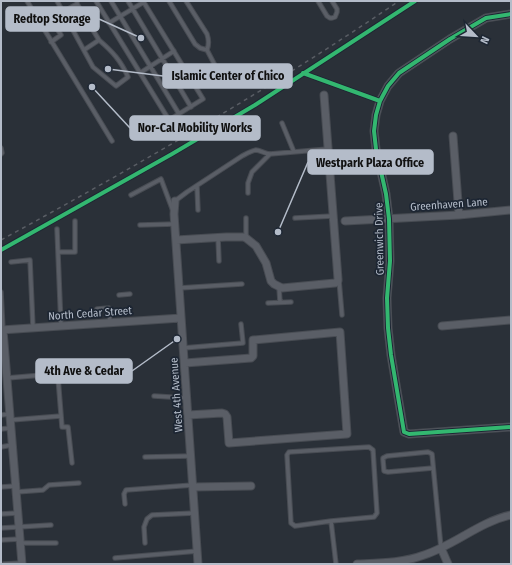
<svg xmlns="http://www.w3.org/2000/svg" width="512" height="565" font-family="'Fira Sans Condensed',sans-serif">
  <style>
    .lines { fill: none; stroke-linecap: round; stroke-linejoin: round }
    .lane-casing { stroke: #484c53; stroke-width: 5.5 }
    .street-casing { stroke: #484c53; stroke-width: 9 }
    .lane { stroke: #5a5e66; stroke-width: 3.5 }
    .street { stroke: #5a5e66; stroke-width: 7 }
    .rail { stroke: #595d64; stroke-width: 1.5; stroke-dasharray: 4 4; stroke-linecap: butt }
    .cycleway-casing { stroke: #1d2633; stroke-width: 6 }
    .cycleway { stroke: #33b770; stroke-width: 4 }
    .labels { text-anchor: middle; stroke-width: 3.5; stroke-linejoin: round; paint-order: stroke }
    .street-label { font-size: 11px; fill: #b4bcc9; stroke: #1d2633 }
    .leader { fill: none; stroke: #b4bcc9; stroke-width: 1.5 }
    .callout-dot { fill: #b4bcc9; stroke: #1d2633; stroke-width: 1.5 }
    .callout { fill: #b4bcc9; stroke: #b4bcc9; stroke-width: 1.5 }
    .callout-label { font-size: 12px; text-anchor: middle; font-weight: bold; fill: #111 }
  </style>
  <rect width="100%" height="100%" fill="#2a3038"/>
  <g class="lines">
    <defs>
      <path id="lane" d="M27,1L112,141
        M57,1L93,67L116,86L128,77C121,61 113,52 99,40L84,50
        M77,1V4L99,40
        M96,1L169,120L203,99L143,1
        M111,1L179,114
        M128,1L191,107
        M169,1L195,44L200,48L207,50
        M186,1L207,34C209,40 209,45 207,50L220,75
        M318,1L327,16L330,18H332L335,17L337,12V9L332,1
        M63,12L77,4
        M35,16L45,10L61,35L51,42
        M109,23L144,2
        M140,73L174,51
        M282,123L294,152
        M1,148L2,153L1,154
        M197,186L198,210
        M248,193V183L252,172L270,154
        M131,195L161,179L173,211
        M175,201L187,192L242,156C246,154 251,151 256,150C260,150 265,154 270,154L328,149
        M246,218V238
        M295,218L333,216
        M140,225L175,224
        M57,229L61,326
        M218,237L219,261
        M58,252H75V221
        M11,262L30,260L33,328
        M339,280L342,315
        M279,287L280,302
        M179,288L242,284
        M1,292L3,330
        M119,295L130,294
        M268,303L291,302
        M97,309L109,308L110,323
        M183,348L243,343L241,324
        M57,365L62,427H68L72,463
        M7,378L90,371
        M154,396L187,398
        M1,415L10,414
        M11,420L61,416
        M1,429L11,428
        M1,447L12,445
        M369,447L373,450L377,513L374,517L331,521L295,526L291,523L287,455L289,452Z
        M145,457L191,456
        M433,468L388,472L384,471L383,460V458L387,456L428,452L432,454L441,548
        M1,487L15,486
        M16,492L43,490L49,485L79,483
        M125,504L124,494L126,490L193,485
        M1,514L18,513
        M331,521L336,564
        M1,528L51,525
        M1,540L20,539
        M20,543H56
        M145,543L144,527L147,519L152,515L195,513
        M115,558L198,551
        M4,564L22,563"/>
      <path id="street" d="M511,14L486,18L450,39L399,73L388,86L380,101L376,115L374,131L376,149L386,194L389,219L390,261L387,298L388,328L391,355L404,432L409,434L511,427
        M453,136L459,215
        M175,201L174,214L198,564
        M345,221L459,215L511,210
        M176,240L226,237H243L246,238L256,246L266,263L271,281L274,284L282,288L335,283L338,281V279L324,95
        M442,326L511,320
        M1,330L181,318
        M3,330L22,564
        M185,363L251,358L253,356V340L340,332L347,434L229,443L227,417L225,414L222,413L188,415
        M193,487L251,486
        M441,548L448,564
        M357,564C379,563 403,563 424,555C455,545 479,522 511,515"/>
    </defs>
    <use href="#lane" class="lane-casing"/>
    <use href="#street" class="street-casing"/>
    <use href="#lane" class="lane"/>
    <use href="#street" class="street"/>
    <path class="rail" d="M1,240C137,166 271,88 399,1"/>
    <defs>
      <path id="cycleway" d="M511,14L486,18L450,39L399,73L388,86L380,101L376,115L374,131L376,149L386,194L389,219L390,261L387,298L388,328L391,355L404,432L409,434L511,427
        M303,73L380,101
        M1,250L172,154L255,105L415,1"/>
    </defs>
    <use href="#cycleway" class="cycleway-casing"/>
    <use href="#cycleway" class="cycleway"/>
  </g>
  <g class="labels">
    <g class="street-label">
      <text transform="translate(449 204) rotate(-4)" y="4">Greenhaven Lane</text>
      <text transform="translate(379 239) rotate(-91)" y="4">Greenwich Drive</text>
      <text transform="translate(90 313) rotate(-4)" y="4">North Cedar Street</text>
      <text transform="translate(176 395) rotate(-94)" y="4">West 4th Avenue</text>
    </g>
  </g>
  <path class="leader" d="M141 38L99 19M108 69L163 76M92 87L130 128M278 232L308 162M177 339L132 371"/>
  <g class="callout-dot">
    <circle cx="141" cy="38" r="4"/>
    <circle cx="108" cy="69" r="4"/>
    <circle cx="92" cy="87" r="4"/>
    <circle cx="278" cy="232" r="4"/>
    <circle cx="177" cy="339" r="4"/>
  </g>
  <g class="callout">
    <rect x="6" y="7" width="93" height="24" rx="4"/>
    <rect x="163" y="64" width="129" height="24" rx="4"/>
    <rect x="130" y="116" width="130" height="24" rx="4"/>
    <rect x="308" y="150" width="125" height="24" rx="4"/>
    <rect x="36" y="359" width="96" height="24" rx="4"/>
  </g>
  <g class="callout-label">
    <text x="52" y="23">Redtop Storage</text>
    <text x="228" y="80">Islamic Center of Chico</text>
    <text x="195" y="132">Nor-Cal Mobility Works</text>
    <text x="370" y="167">Westpark Plaza Office</text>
    <text x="84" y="375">4th Ave &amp; Cedar</text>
  </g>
  <rect width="512" height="565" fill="none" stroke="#b4bcc9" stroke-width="4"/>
  <g transform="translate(476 36) rotate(115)" stroke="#1d2633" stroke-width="3" paint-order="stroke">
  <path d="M0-3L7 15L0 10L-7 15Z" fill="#b4bcc9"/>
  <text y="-6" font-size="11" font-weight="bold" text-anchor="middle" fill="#b4bcc9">N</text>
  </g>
</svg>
